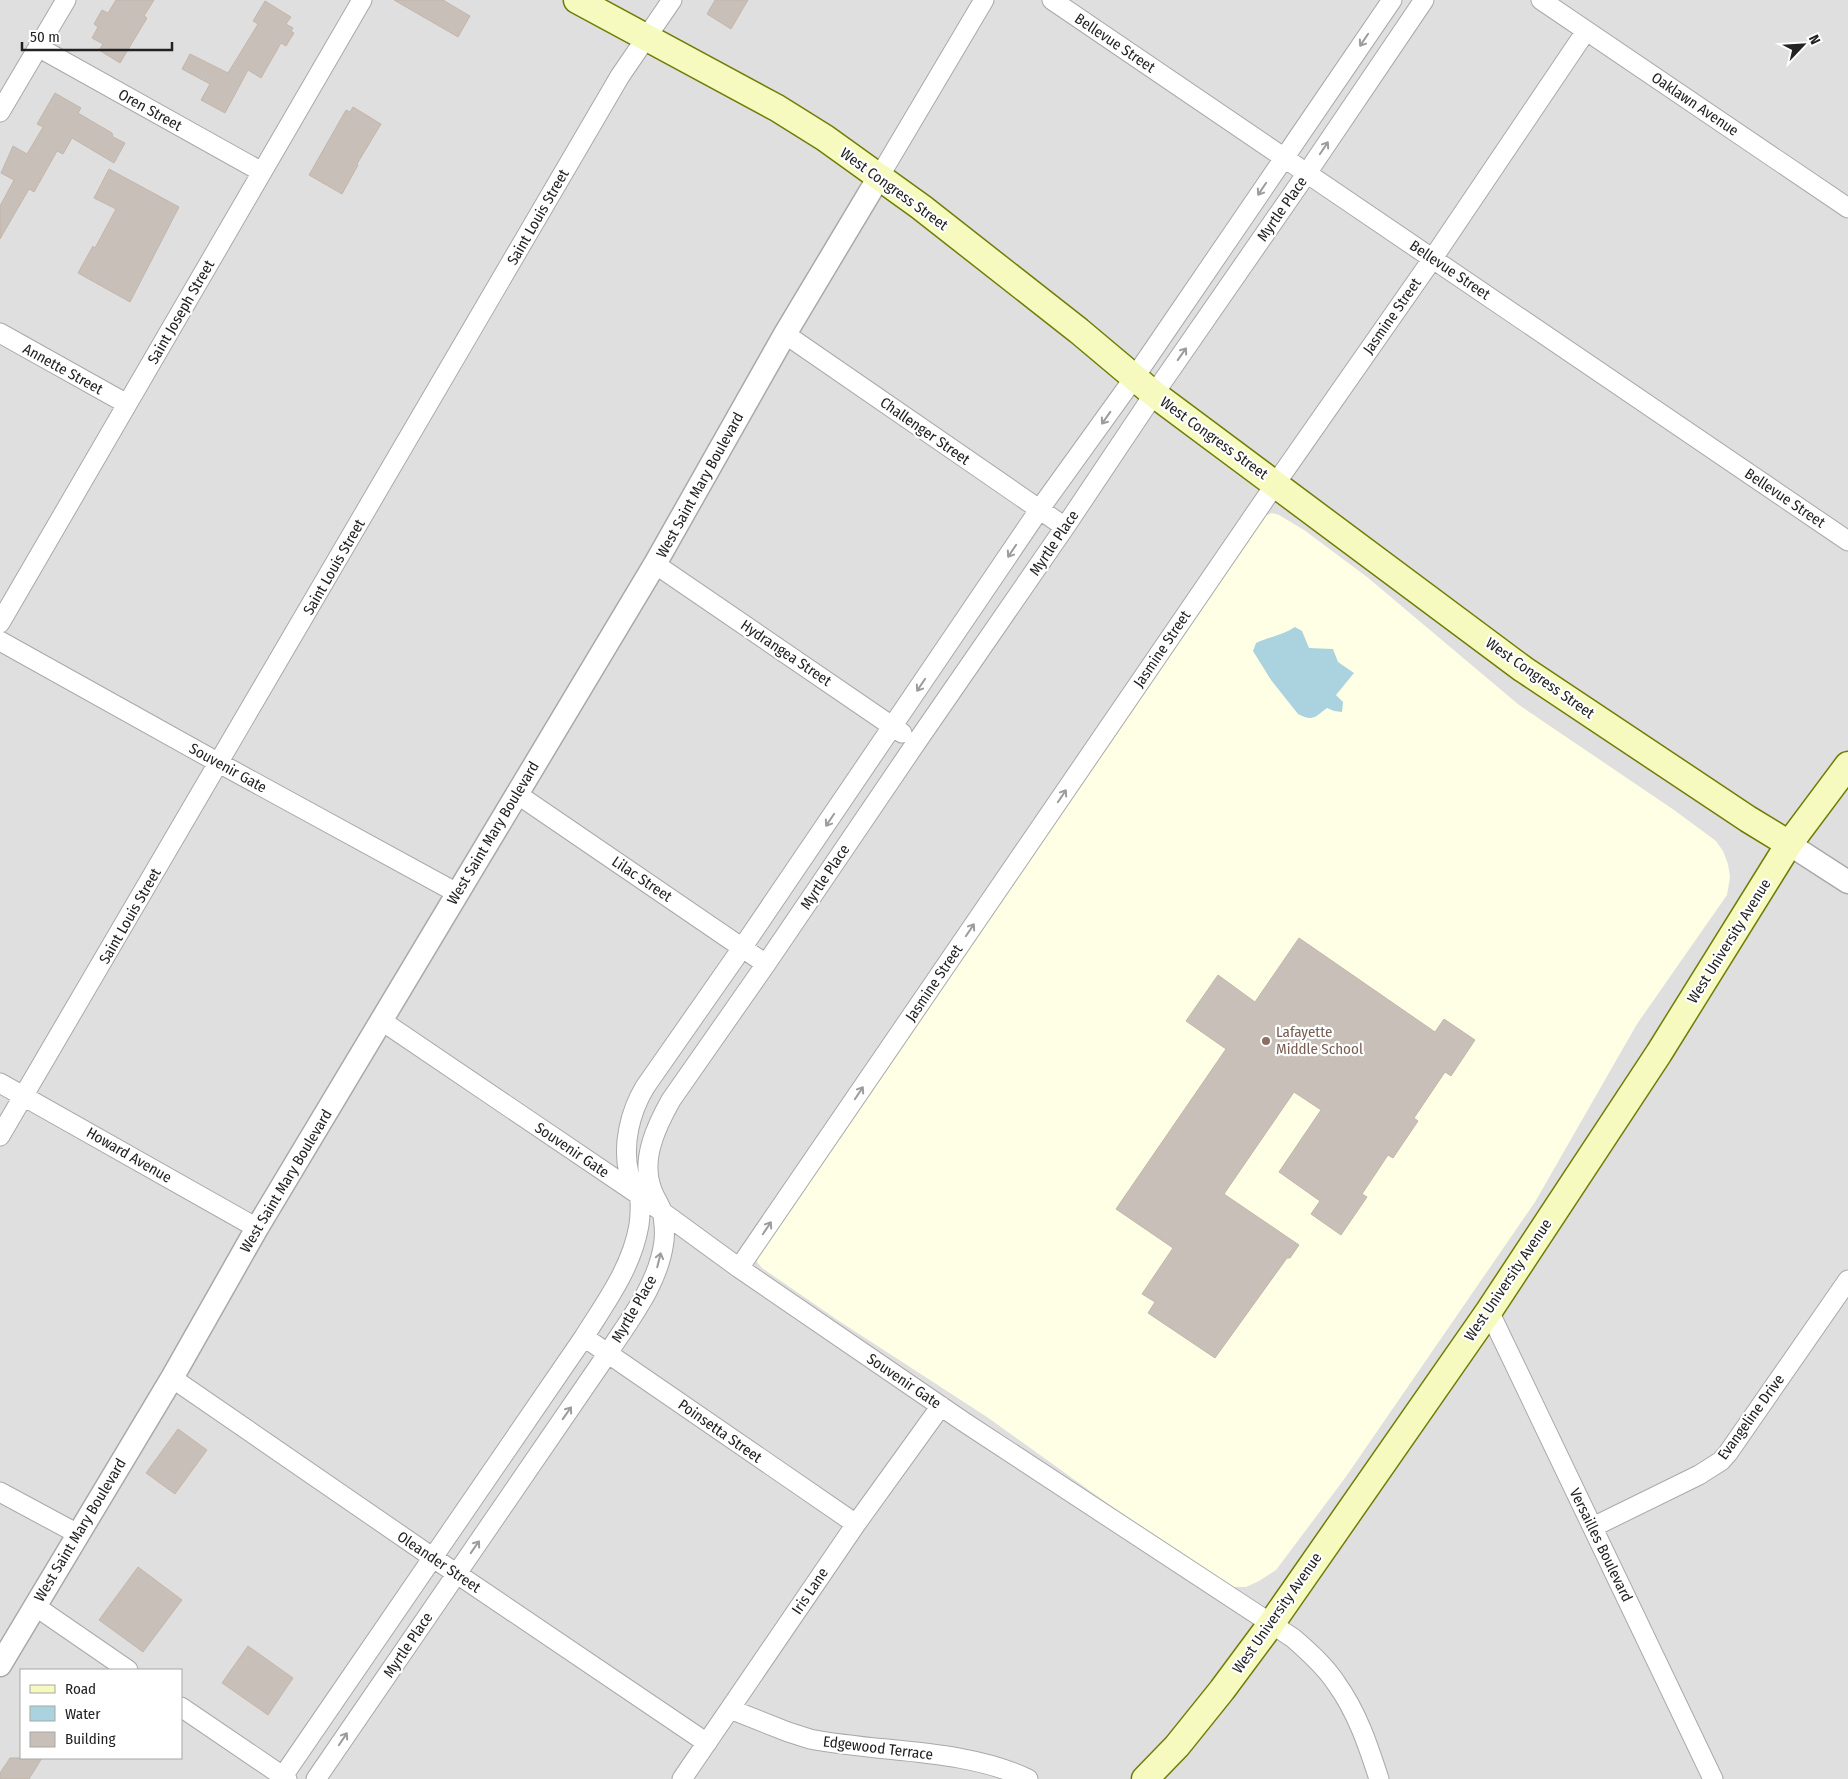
<svg xmlns="http://www.w3.org/2000/svg" width="1848" height="1779" font-family="'Fira Sans Condensed',sans-serif">
  <style>
    .residential { fill: #e0dfdf; fill-rule: evenodd }
    .education { fill: #ffffe5 }
    .water { fill: #aad3df }
    .building { fill: #c7bfb8; stroke: #c4b6ab }
    .lines { fill: none; stroke-linecap: round; stroke-linejoin: round }
    .minor-casing { stroke: #a9a9a9; stroke-width: 21 }
    .tertiary-casing { stroke: #a9a9a9; stroke-width: 25 }
    .secondary-casing { stroke: #707d05; stroke-width: 29 }
    .minor { stroke: #fff; stroke-width: 19 }
    .tertiary { stroke: #fff; stroke-width: 22 }
    .secondary { stroke: #f7fabf; stroke-width: 26 }
    .oneway { stroke: #9c9c9c }
    .education-dot { fill: #8d6e63; stroke: #fff; stroke-width: 2 }
    .labels { text-anchor: middle; stroke-width: 4.5; stroke-linejoin: round; paint-order: stroke }
    .street-label { font-size: 15px; fill: #222; stroke: #fff }
    .education-label { font-size: 15px; fill: #785e54; stroke: #fff; text-anchor: start }
  </style>
  <rect width="100%" height="100%" fill="#f2efe9"/>
  <path class="residential" d="M0,0H1848V1779H0ZM21,1670H181V1758H21Z"/>
  <path class="education" d="M1272,513L1279,515L1304,530L1367,577L1519,705L1674,810L1716,841L1723,851L1728,864L1730,877L1727,895L1637,1024L1535,1202L1345,1478L1276,1570L1259,1581L1246,1587H1233L1171,1549L987,1417L839,1321L762,1268L757,1262L758,1256L1260,521L1265,516Z"/>
  <path class="water" d="M1295,627L1302,631L1309,648L1333,649L1338,662L1354,673L1336,695L1343,702L1342,712L1334,711L1327,708C1315,717 1313,722 1298,714L1271,680L1253,651L1256,643C1269,637 1283,635 1295,627Z"/>
  <path class="building" d="M116,0H154L144,16L147,18L120,63L99,50L103,44L92,38L98,27L94,24L102,10L108,13Z
    M394,0H443L470,16L458,37Z
    M715,0H748L731,29L707,14Z
    M265,1L291,17L286,24L293,28L291,31L294,33L286,46L281,43L261,78L248,70L225,113L201,100L210,84L182,69L190,54L228,73L258,24L253,21Z
    M55,93L81,108L78,113L112,133L113,137L125,143L114,163L72,138L63,154L57,151L34,192L29,189L0,239V206L14,180L1,173L13,146L27,154L43,127L37,124Z
    M353,107L381,124L357,164L358,165L342,194L309,175L346,110L350,112Z
    M109,169L179,207L130,302L78,273L93,246L95,248L116,209L94,198Z
    M1299,938L1435,1032L1444,1019L1475,1040L1451,1076L1445,1072L1414,1118L1418,1121L1393,1158L1388,1155L1362,1194L1367,1197L1341,1235L1311,1214L1320,1201L1279,1172L1321,1110L1294,1092L1224,1194L1299,1245L1290,1258H1287L1215,1358L1148,1313L1155,1302L1142,1294L1173,1248L1116,1209L1226,1049L1186,1021L1218,975L1255,1002Z
    M178,1429L207,1450L175,1494L146,1473Z
    M138,1567L182,1600L143,1652L99,1620Z
    M248,1646L293,1678L268,1715L222,1683Z
    M10,1758H42L29,1779H0V1773Z"/>
  <g class="lines">
    <defs>
      <path id="minor" d="M1052,0L1848,541
        M1541,0L1848,208
        M38,47L262,172
        M0,112L66,0
        M879,177L984,0
        M0,333L127,404
        M785,334L1065,527
        M655,564L902,733
        M0,623L362,0
        M0,641L219,763L457,893
        M517,794L766,964
        M382,1021L639,1195L739,1268L964,1422L1293,1638C1308,1651 1325,1666 1336,1683C1357,1712 1368,1745 1379,1779
        M0,1083L257,1228
        M0,1136L620,76L672,0
        M739,1268L1276,483L1433,258L1586,31
        M1489,1311L1713,1779
        M584,1337L856,1524
        M172,1378L432,1557L707,1743
        M0,1492L78,1534
        M1593,1527L1699,1475L1721,1461L1728,1453L1848,1280
        M35,1606L128,1670
        M181,1707L287,1779
        M730,1709L788,1732L810,1739C880,1753 964,1748 1028,1779
        M281,1779L584,1337C606,1302 632,1267 639,1225C640,1218 641,1202 639,1195C636,1188 631,1182 629,1174C622,1145 630,1112 645,1087L742,948L1039,510L1134,378L1392,0
        M316,1779L608,1353C630,1319 659,1283 664,1241C665,1233 664,1219 662,1211C659,1203 653,1195 651,1187C641,1158 657,1125 671,1100L766,964L916,743L1065,527L1154,394L1307,173L1424,0
        M682,1779L856,1524L941,1406"/>
      <path id="tertiary" d="M1789,844L1848,882
        M0,1665L172,1378L257,1228L655,564L785,334L879,177"/>
      <path id="secondary" d="M577,0L777,108L825,138L921,207L1079,331L1154,394L1523,669L1748,819L1789,844
        M1145,1779L1177,1746L1222,1690L1271,1624L1489,1311L1659,1053L1789,844L1848,765"/>
    </defs>
    <use href="#minor" class="minor-casing"/>
    <use href="#tertiary" class="tertiary-casing"/>
    <use href="#secondary" class="secondary-casing"/>
    <use href="#minor" class="minor"/>
    <use href="#tertiary" class="tertiary"/>
    <use href="#secondary" class="secondary"/>
  </g>
  <defs><path id="oneway-shaft" d="M-6 0H5M1.5-3L5.5 0L1.5 3" fill="none" stroke-width="1.6" stroke-linecap="round" stroke-linejoin="round" transform="scale(1.25)"/></defs>
  <g class="oneway">
    <use href="#oneway-shaft" transform="translate(1364 40) rotate(124)"/>
    <use href="#oneway-shaft" transform="translate(1324 148) rotate(-56)"/>
    <use href="#oneway-shaft" transform="translate(1262 189) rotate(124)"/>
    <use href="#oneway-shaft" transform="translate(1182 354) rotate(-55)"/>
    <use href="#oneway-shaft" transform="translate(1106 418) rotate(125)"/>
    <use href="#oneway-shaft" transform="translate(1012 551) rotate(124)"/>
    <use href="#oneway-shaft" transform="translate(921 685) rotate(124)"/>
    <use href="#oneway-shaft" transform="translate(1062 796) rotate(-56)"/>
    <use href="#oneway-shaft" transform="translate(830 820) rotate(124)"/>
    <use href="#oneway-shaft" transform="translate(970 930) rotate(-56)"/>
    <use href="#oneway-shaft" transform="translate(859 1093) rotate(-56)"/>
    <use href="#oneway-shaft" transform="translate(767 1228) rotate(-56)"/>
    <use href="#oneway-shaft" transform="translate(659 1260) rotate(-76)"/>
    <use href="#oneway-shaft" transform="translate(567 1413) rotate(-55)"/>
    <use href="#oneway-shaft" transform="translate(475 1547) rotate(-55)"/>
    <use href="#oneway-shaft" transform="translate(343 1739) rotate(-56)"/>
  </g>
  <circle class="education-dot" cx="1266" cy="1041" r="5"/>
  <g class="labels">
    <g class="street-label">
      <text transform="translate(1115 43) rotate(34)" y="5">Bellevue Street</text>
      <text transform="translate(1695 104) rotate(34)" y="5">Oaklawn Avenue</text>
      <text transform="translate(150 110) rotate(29)" y="5">Oren Street</text>
      <text transform="translate(894 189) rotate(36)" y="5">West Congress Street</text>
      <text transform="translate(1282 209) rotate(-55)" y="5">Myrtle Place</text>
      <text transform="translate(538 217) rotate(-60)" y="5">Saint Louis Street</text>
      <text transform="translate(1450 270) rotate(34)" y="5">Bellevue Street</text>
      <text transform="translate(181 312) rotate(-60)" y="5">Saint Joseph Street</text>
      <text transform="translate(1392 316) rotate(-55)" y="5">Jasmine Street</text>
      <text transform="translate(63 369) rotate(29)" y="5">Annette Street</text>
      <text transform="translate(925 431) rotate(35)" y="5">Challenger Street</text>
      <text transform="translate(1214 438) rotate(36)" y="5">West Congress Street</text>
      <text transform="translate(700 485) rotate(-61)" y="5">West Saint Mary Boulevard</text>
      <text transform="translate(1785 498) rotate(34)" y="5">Bellevue Street</text>
      <text transform="translate(1054 543) rotate(-56)" y="5">Myrtle Place</text>
      <text transform="translate(334 567) rotate(-60)" y="5">Saint Louis Street</text>
      <text transform="translate(1162 649) rotate(-56)" y="5">Jasmine Street</text>
      <text transform="translate(786 653) rotate(34)" y="5">Hydrangea Street</text>
      <text transform="translate(1540 678) rotate(35)" y="5">West Congress Street</text>
      <text transform="translate(228 768) rotate(29)" y="5">Souvenir Gate</text>
      <text transform="translate(493 833) rotate(-59)" y="5">West Saint Mary Boulevard</text>
      <text transform="translate(825 877) rotate(-56)" y="5">Myrtle Place</text>
      <text transform="translate(642 879) rotate(34)" y="5">Lilac Street</text>
      <text transform="translate(130 916) rotate(-60)" y="5">Saint Louis Street</text>
      <text transform="translate(1729 941) rotate(-58)" y="5">West University Avenue</text>
      <text transform="translate(934 983) rotate(-56)" y="5">Jasmine Street</text>
      <text transform="translate(572 1150) rotate(34)" y="5">Souvenir Gate</text>
      <text transform="translate(129 1155) rotate(30)" y="5">Howard Avenue</text>
      <text transform="translate(286 1181) rotate(-59)" y="5">West Saint Mary Boulevard</text>
      <text transform="translate(1508 1280) rotate(-56)" y="5">West University Avenue</text>
      <text transform="translate(634 1309) rotate(-60)" y="5">Myrtle Place</text>
      <text transform="translate(904 1381) rotate(34)" y="5">Souvenir Gate</text>
      <text transform="translate(1751 1417) rotate(-54)" y="5">Evangeline Drive</text>
      <text transform="translate(720 1431) rotate(35)" y="5">Poinsetta Street</text>
      <text transform="translate(80 1530) rotate(-59)" y="5">West Saint Mary Boulevard</text>
      <text transform="translate(1601 1545) rotate(64)" y="5">Versailles Boulevard</text>
      <text transform="translate(439 1562) rotate(34)" y="5">Oleander Street</text>
      <text transform="translate(810 1591) rotate(-56)" y="5">Iris Lane</text>
      <text transform="translate(1277 1613) rotate(-55)" y="5">West University Avenue</text>
      <text transform="translate(408 1645) rotate(-56)" y="5">Myrtle Place</text>
      <text transform="translate(878 1748) rotate(7)" y="5">Edgewood Terrace</text>
    </g>
    <g class="education-label">
      <text x="1276" y="1037">Lafayette<tspan x="1276" dy="17">Middle School</tspan></text>
    </g>
  </g>
  <rect x="20" y="1669" width="162" height="90" fill="#ffffff" stroke="#a7a7a7"/>
  <rect x="30" y="1685" width="25" height="8" fill="#f7fabf" stroke="#a7a7a7"/>
  <text x="65" y="1694" font-size="15" fill="#222222">Road</text>
  <rect x="30" y="1706" width="25" height="15" fill="#aad3df" stroke="#a7a7a7"/>
  <text x="65" y="1719" font-size="15" fill="#222222">Water</text>
  <rect x="30" y="1732" width="25" height="15" fill="#c7bfb8" stroke="#a7a7a7"/>
  <text x="65" y="1744" font-size="15" fill="#222222">Building</text>
  <g transform="translate(1803 45) rotate(65)" stroke="#ffffff" stroke-width="4" paint-order="stroke">
  <path d="M0-4L9 19L0 12L-9 19Z" fill="#222222"/>
  <text y="-8" font-size="14" font-weight="bold" text-anchor="middle" fill="#222222">N</text>
  </g>
  <path d="M22 42v8h150v-8" fill="none" stroke="#222222" stroke-width="2.5"/>
  <text x="30" y="42" font-size="15" fill="#222222" stroke="#ffffff" stroke-width="4" paint-order="stroke">50 m</text>
</svg>
